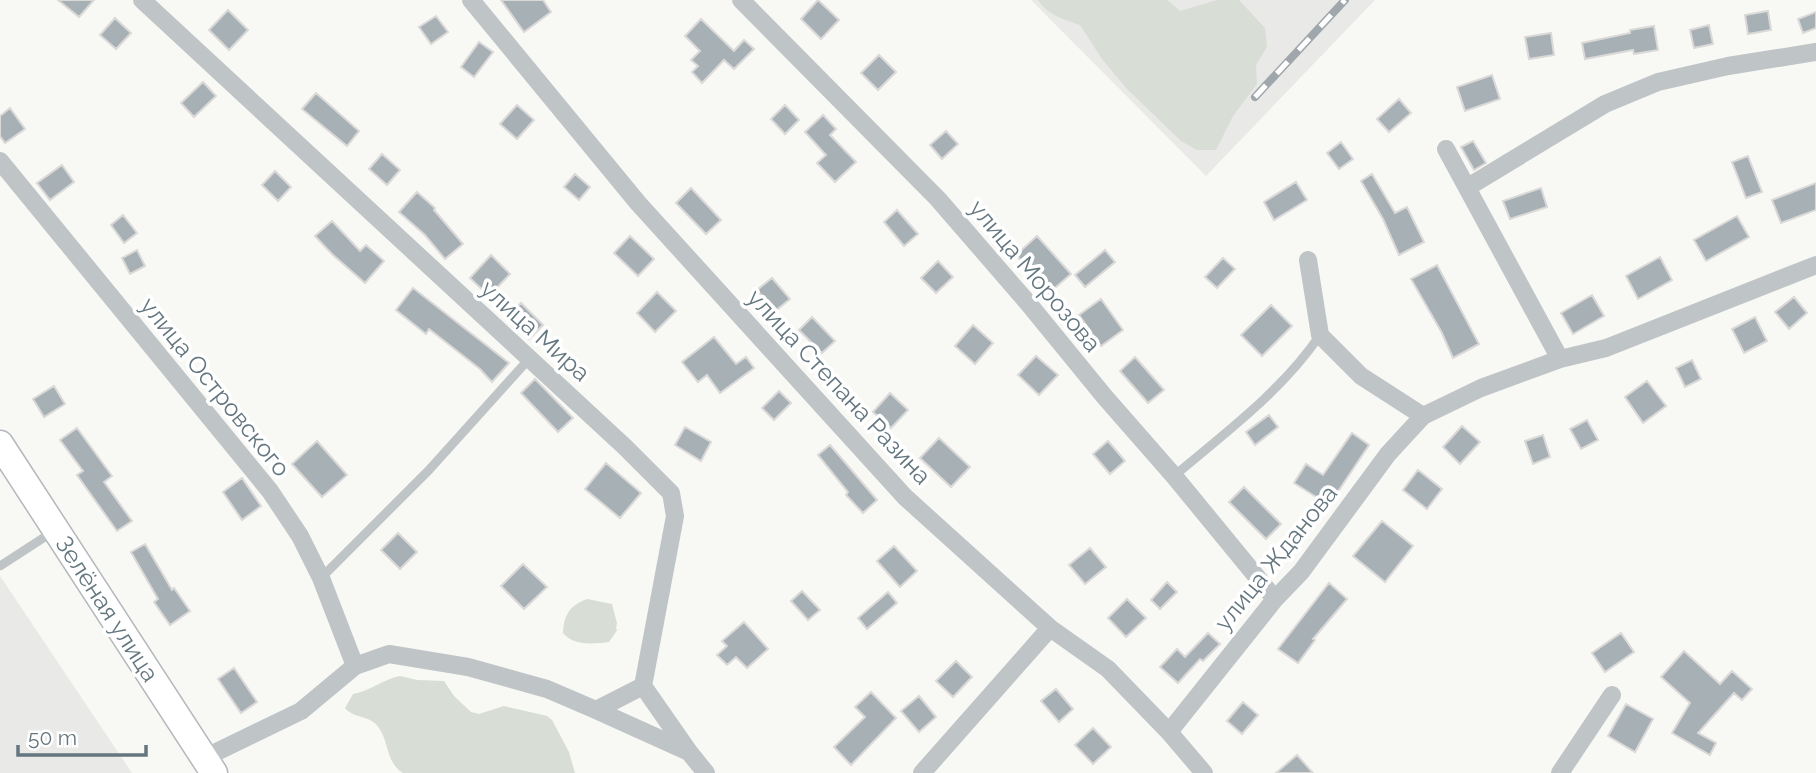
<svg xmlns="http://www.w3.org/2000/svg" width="1816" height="773" font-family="Raleway,sans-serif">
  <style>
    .built { fill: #e9e9e8 }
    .green { fill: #d8ddd5 }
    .building { fill: #a6b0b5; stroke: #dad9d8; stroke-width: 2 }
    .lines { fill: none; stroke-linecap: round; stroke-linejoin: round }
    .secondary-casing { stroke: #b2b8bc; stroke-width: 29 }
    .lane { stroke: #bfc4c7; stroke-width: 9 }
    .street { stroke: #bfc4c7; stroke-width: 18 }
    .secondary { stroke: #fff; stroke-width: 26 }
    .rail-casing { stroke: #9fa7ac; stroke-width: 8 }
    .rail { stroke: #fff; stroke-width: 5; stroke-dasharray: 16; stroke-linecap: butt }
    .labels { text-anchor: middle; stroke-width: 7; stroke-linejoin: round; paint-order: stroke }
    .street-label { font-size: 24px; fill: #64767f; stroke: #fff }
  </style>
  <rect width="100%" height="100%" fill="#f8f8f5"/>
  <path class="built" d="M1031,0H1375L1206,176Z
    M0,576L132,773H0Z"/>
  <path class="green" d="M1038,0H1167L1180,11L1217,0H1239L1265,28L1267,47L1256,65L1257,84L1233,116L1216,150H1197L1181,141L1127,89L1102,59L1080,25C1063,19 1048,15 1038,0Z
    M587,599L612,604L617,623L616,630L618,629L609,642C594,644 573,646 563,633C564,615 569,606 587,599Z
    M400,676L417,680L444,681L454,696L471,712L479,714L504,706L547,716L552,720L569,752L575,773H403C386,763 389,742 379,728C371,715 354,719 345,708L353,694C371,691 383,679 400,676Z"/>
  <path class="building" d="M58,0H94L79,17Z
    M501,0H543L551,12L524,32Z
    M818,0L839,20L821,39L801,19Z
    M228,10L248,30L229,50L209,30Z
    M1768,11L1771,30L1748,34L1745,15Z
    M1816,12V28L1803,33L1798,19Z
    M436,16L448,32L431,44L419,27Z
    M115,18L131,33L116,49L100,35Z
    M701,19L734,51L744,40L754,49L734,69L724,60L702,83L692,72L698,66L691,60L700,51L685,36Z
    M1709,25L1713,44L1694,48L1690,30Z
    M1654,26L1658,50L1634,54L1633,50L1585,59L1582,43L1630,33V30Z
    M1551,33L1554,55L1529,59L1525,37Z
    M479,42L493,52L474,77L461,67Z
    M879,55L896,72L878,90L861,73Z
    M1492,75L1500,99L1465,111L1457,87Z
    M203,82L216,96L194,117L181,103Z
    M316,93L359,131L347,146L302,109Z
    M1399,99L1411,113L1389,132L1377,119Z
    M517,105L534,120L517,139L500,124Z
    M785,105L799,120L785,134L771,119Z
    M10,108L25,129L5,143L0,136V116Z
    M823,115L836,129L830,135L856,162L835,182L817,163L826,155L805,132Z
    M946,131L958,144L942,159L930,145Z
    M1473,141L1486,163L1474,170L1461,147Z
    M1341,142L1353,159L1339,169L1327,153Z
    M382,154L400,170L387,185L369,169Z
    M1748,156L1762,192L1746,198L1732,162Z
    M62,165L74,182L50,200L37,183Z
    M275,171L291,187L278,201L262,185Z
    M575,174L590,187L579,200L564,187Z
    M1372,174L1395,213L1407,207L1424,242L1399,255L1383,219L1361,181Z
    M1296,182L1307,200L1274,220L1264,202Z
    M1816,183V210L1781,223L1772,200Z
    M691,188L721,220L706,234L676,203Z
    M1541,188L1547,207L1510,219L1503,201Z
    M417,192L435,208L434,210L463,244L445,259L425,235L399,212Z
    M897,210L918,234L904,246L884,222Z
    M123,215L137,233L124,243L111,225Z
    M1737,216L1749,237L1706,261L1694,240Z
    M332,221L360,251L366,245L384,261L365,283L332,254L315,236Z
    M630,236L654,259L638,276L614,253Z
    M1037,236L1071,274L1049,293L1016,255Z
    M137,250L145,266L130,274L122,258Z
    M1105,250L1115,262L1085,287L1075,275Z
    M491,255L510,274L489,296L470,278Z
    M1660,257L1672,280L1638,299L1626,276Z
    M1223,258L1235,269L1217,288L1205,277Z
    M938,261L953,277L936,293L921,278Z
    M1437,265L1479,344L1453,358L1442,333L1411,279Z
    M772,278L790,299L775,311L757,290Z
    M413,288L509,363L492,382L480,369L429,329L426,334L396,310Z
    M657,292L676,311L655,332L637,313Z
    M1592,295L1604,316L1573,334L1561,313Z
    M1794,297L1807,313L1789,329L1775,312Z
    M1101,299L1123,330L1101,346L1079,315Z
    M521,303L543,325L529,339L507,317Z
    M1271,305L1292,326L1262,356L1241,335Z
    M812,317L835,341L822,353L799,330Z
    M1755,317L1767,341L1744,353L1732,329Z
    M973,325L993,343L975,364L955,346Z
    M714,337L736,364L746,357L754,368L720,393L707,375L698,382L682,362Z
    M1036,356L1058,375L1039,395L1018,375Z
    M1135,357L1164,390L1148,403L1120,371Z
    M1692,360L1701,379L1685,387L1676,368Z
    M535,379L573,418L558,432L521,393Z
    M1647,381L1666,406L1643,423L1625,397Z
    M54,386L65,404L44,417L33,399Z
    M779,391L791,403L774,420L762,408Z
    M890,393L908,410L891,428L873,412Z
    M1269,415L1278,427L1255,445L1246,432Z
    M1587,420L1598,440L1581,449L1570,429Z
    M1462,426L1480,442L1460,464L1443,447Z
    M685,427L711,442L701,461L675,445Z
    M77,428L112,476L104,482L132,521L117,531L77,475L83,471L60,440Z
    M1352,433L1369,445L1329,505L1294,483L1306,464L1323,475Z
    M1543,435L1550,457L1533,464L1525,441Z
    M939,438L970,467L951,487L920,458Z
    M317,441L347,475L322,497L292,464Z
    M1108,441L1125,461L1110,474L1093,454Z
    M830,445L877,500L863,513L846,495L848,492L818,455Z
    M606,463L641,493L620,518L585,489Z
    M1418,470L1442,489L1427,509L1403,490Z
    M242,478L261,506L242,520L223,492Z
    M1244,487L1281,524L1266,539L1229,502Z
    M1382,521L1413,546L1385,582L1353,556Z
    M398,533L417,552L400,569L381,550Z
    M145,544L172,590L174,588L190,611L170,625L154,602L158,599L131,552Z
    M894,546L917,571L900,587L877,561Z
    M1090,548L1106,567L1085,584L1069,565Z
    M523,564L547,587L524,609L501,586Z
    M1167,582L1177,592L1160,609L1151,600Z
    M1329,583L1347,599L1313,639L1315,640L1298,663L1278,649Z
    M802,591L820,610L808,620L791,601Z
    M888,592L897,603L867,629L858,618Z
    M1127,599L1146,618L1126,637L1108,618Z
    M744,622L768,649L747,668L736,657L727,665L717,655L727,646L722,641Z
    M1208,633L1220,644L1203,661L1200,659L1178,683L1160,667L1177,649L1185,657Z
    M1621,633L1634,652L1605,672L1592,653Z
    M1684,651L1720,684L1732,671L1752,689L1742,700L1734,693L1698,733L1716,743L1710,755L1672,733L1690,703L1661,677Z
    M956,661L972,677L953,697L936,681Z
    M234,668L257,702L241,713L218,679Z
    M1056,689L1073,709L1059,722L1041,701Z
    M871,692L896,718L851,765L834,747L865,717L855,707Z
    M919,696L936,717L919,732L901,711Z
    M1243,702L1258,715L1242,734L1227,721Z
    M1626,704L1653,719L1635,752L1608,736Z
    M1093,728L1111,747L1093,764L1075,745Z
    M1297,755L1313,773H1276Z"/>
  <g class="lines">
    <defs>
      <path id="secondary" d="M0,444L214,773"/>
    </defs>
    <use href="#secondary" class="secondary-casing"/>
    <path class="lane" d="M1174,476C1226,432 1282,391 1320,335
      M0,566L54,531
      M321,578L429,470L529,359"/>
    <path class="street" d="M142,0L625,447L671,493L675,516L643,686L689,752L706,773
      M471,0L638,203L905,497L1050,628L1108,669L1169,732L1204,773
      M741,0L938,199L1028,303L1104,396L1174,476L1275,599
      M1446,149L1560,359
      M0,161L270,491L300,536L321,578L355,666
      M1468,187L1605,104L1658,82L1728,66L1816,52
      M1308,260L1320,335L1361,376L1423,416
      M596,710L689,752
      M1169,732L1275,599L1301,572L1388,454L1423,416L1481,388L1560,359L1606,348L1816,265
      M204,758L301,711L355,666L389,654L468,667L547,689L596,710L643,686
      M922,773L1050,628
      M1560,773L1612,695"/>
    <use href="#secondary" class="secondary"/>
    <defs>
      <path id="rail" d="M1255,97L1345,0"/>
    </defs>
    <use href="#rail" class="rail-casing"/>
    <use href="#rail" class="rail"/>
  </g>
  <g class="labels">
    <g class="street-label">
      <text transform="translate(1035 276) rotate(50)" y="8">улица Морозова</text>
      <text transform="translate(535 331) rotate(42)" y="8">улица Мира</text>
      <text transform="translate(215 387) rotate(51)" y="8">улица Островского</text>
      <text transform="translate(839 387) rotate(47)" y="8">улица Степана Разина</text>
      <text transform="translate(1276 558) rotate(-51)" y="8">улица Жданова</text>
      <text transform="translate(107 609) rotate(57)" y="8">Зелёная улица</text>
    </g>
  </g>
  <path d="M18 745v10h128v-10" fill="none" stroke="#64767f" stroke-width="3.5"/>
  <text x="28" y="745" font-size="21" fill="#64767f" stroke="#ffffff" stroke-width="5" paint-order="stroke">50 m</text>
</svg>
